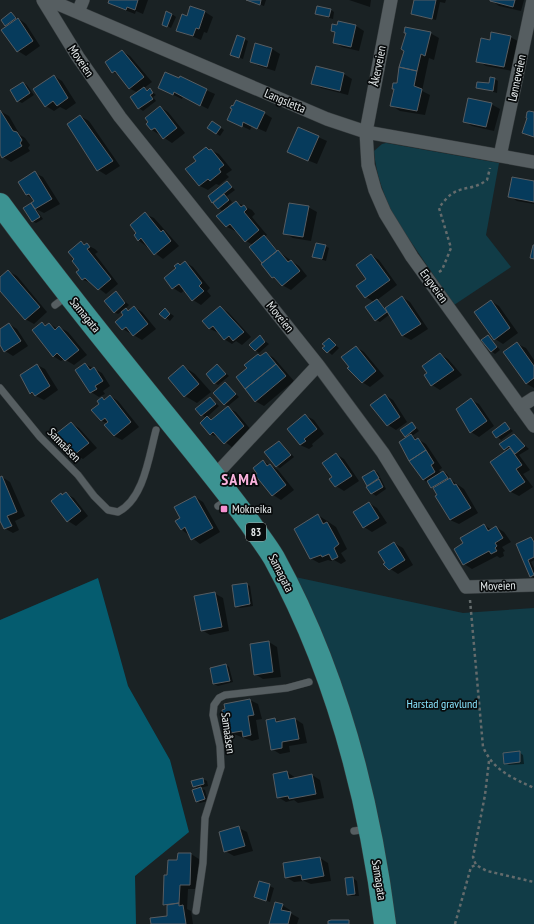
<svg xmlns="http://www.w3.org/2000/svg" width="534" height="924" font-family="'PT Sans Narrow',sans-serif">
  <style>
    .green { fill: #113c47 }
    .forest { fill: #055c6f }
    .shadow { fill: #0007 }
    .building { fill: #063b5c; stroke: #575d62 }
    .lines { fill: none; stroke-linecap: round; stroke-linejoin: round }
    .service-casing { stroke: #363c3e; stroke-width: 8 }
    .minor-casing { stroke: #363c3e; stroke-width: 14 }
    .trunk-casing { stroke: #363c3e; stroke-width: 23 }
    .path { stroke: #646b6c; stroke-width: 2.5; stroke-dasharray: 3 3; stroke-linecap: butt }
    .service { stroke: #565e61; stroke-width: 7 }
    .minor { stroke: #565e61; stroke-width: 13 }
    .trunk { stroke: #3c9392; stroke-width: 22 }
    .poi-dot { fill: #f690d0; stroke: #080b0c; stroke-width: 1.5 }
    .labels { text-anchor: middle; stroke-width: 3.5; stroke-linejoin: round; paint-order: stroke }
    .shield { fill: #080b0c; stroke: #a3a7a8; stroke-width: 1 }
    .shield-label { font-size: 11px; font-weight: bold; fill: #e5eaeb }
    .street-label { font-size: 12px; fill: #e5eaeb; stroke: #080b0c }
    .poi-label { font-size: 12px; fill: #e5eaeb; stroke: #080b0c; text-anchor: start }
    .park-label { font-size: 12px; fill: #88e4fe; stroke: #080b0c }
    .district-label { font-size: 16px; font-weight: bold; letter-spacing: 1px; fill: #fbb3de; stroke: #080b0c }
  </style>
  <rect width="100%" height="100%" fill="#1a2224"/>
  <path class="green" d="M386,143L499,163L486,235L511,267L454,305L394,217C384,195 376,175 374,151L382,144Z
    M295,577L463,613L534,608V924H393Z"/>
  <path class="forest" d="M98,578L128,686L170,760L189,832L135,876L136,924H0V620Z"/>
  <path class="shadow" d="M110,0H148L143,14L136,11L135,14L117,7L109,3Z
    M247,0H266L264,6Z
    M349,0H371L370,7Z
    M415,0H446L445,3L440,2L436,20L412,14Z
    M491,0H524L521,11L499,6Z
    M331,10L334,12L333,19L316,14Z
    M205,12L213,17L207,33L204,32L201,40L177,30L188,17Z
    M11,13L26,24L40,46L26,56L18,51L8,26L6,25Z
    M172,14L176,17L171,28L167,26Z
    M356,26L364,31L359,51L342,47L334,42L336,33L332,31L338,27Z
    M430,33L439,38L434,60L429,58L422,91L430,95L425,115L400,111L392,106L402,57Z
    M510,37L518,41L512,71L486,66L478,61L491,41Z
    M244,39L248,41L243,59L232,55Z
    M272,49L280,54L275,71L259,66L251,62Z
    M122,51L130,56L152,82L144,88L149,91L150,90L156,95L153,97L156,101L143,111L139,108L138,93L129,88L120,76L113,72Z
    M344,74L352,79L348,95L321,88L312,84Z
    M54,76L62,81L76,103L66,110L60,107L54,111L46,106Z
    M495,79L498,81L497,93L477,87L490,84Z
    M23,83L27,85L34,95L22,103L18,101Z
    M159,88L206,90L215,94L208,109L183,96L182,99Z
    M491,104L500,109L494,131L472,126L464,121Z
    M160,107L168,112L185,133L172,143L152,130L147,124Z
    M0,111L9,116L20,135L25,138L30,145L28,148L30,151L11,162L3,157L0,152Z
    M264,113L272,118L266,132L252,126L250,130L229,120Z
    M80,116L89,121L120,166L106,175L98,170Z
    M212,122L224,130L220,136L208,128Z
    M318,137L327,141L317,164L297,156Z
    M206,148L219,154L232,170L226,174L229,177L219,185L216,184L208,190L200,186L187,169L197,161Z
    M35,173L43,177L60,204L44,213L36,209L43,219L36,223L32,221L31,204L34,206L35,201L27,195Z
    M227,182L235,190L227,196L232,202L228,206L229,207L236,202L252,210L255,214L252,217L267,235L265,236L279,252L299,266L307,276L291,290L282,285L264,263L250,247L253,245L246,241L237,230L235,231L227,227L218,216L223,212L213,202Z
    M534,182V204L517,201L509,196Z
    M308,207L317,212L311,241L293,238L284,233Z
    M145,214L154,218L179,246L163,259L138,240Z
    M81,242L95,249L98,252L95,254L118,284L106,294L92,283L83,280L77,273L80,270Z
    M325,246L329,248L326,261L314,257Z
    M371,255L379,260L397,285L377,300L385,308L402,297L410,302L428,329L411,340L403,336L390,314L380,322L376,320L374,302L366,297Z
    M185,262L193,267L210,288L207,291L211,296L201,305L193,300L185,290L181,293L173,288L181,266Z
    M8,271L17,276L47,312L34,324L25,319L0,290V278Z
    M116,293L129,305L125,309L129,311L134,307L142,312L156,329L142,340L123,329L117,322L125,315L122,311L118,314L114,312Z
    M491,301L499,306L518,333L503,344L495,339Z
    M220,307L228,312L251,337L242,345L236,341L232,344L224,339L219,333L210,329L203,321Z
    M165,310L174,316L170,321L161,314Z
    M42,323L47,326L50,324L58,329L59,327L68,332L87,355L74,365L64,359L61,361L53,356Z
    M9,324L17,329L28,346L13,356L5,351L0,344V330Z
    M488,336L500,350L495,354L491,351Z
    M260,337L269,344L259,353L255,350Z
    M329,339L339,348L332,355L324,348Z
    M517,344L526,348L534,360V388L527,384Z
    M356,347L364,352L384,376L370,387L362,382L352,372L343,357Z
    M266,353L274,358L294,381L264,406L255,401L261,357Z
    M440,354L448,359L462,375L440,390L432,385L425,375Z
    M85,364L102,373L110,386L103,391L105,394L99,397L91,392Z
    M37,365L45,369L58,390L44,400L30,393Z
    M217,365L229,376L218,385L215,383Z
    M183,366L195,374L211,392L197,403L185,396Z
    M225,383L239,397L228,406L224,404Z
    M385,395L393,400L407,422L396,430L388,425Z
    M110,396L118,401L139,427L122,440L114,436L108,424L102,421L93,410L100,404L102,398L105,400Z
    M210,398L219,406L207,417L212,420L228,408L236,412L252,431L233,448L220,438L210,434L206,418L196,410Z
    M471,400L479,404L494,426L479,437L471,432Z
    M305,415L314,420L324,434L312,444L313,446L309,449L300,445Z
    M71,423L79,428L97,448L83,459L74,454Z
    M412,423L419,431L412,436L426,444L442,468L439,470L441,473L444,472L447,474L451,480L464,489L478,513L459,524L450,520L435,490L423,479L408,437L406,436Z
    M505,424L513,431L501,440L493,432Z
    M514,435L529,449L519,455L530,470L523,474L533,487L519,496L511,492L491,462L507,451L504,450Z
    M280,442L294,457L280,468L276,466Z
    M336,454L344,459L359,481L344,491L336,486L330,479L333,477Z
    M263,461L278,470L294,490L281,500L273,495Z
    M374,471L378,473L386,489L376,496L372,493L363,478Z
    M2,477L10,482L25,516L15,521L19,530L13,533L4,528L0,521V478Z
    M61,494L63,496L66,494L74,498L88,516L76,526L68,521Z
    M195,497L203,502L220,532L200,544L181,529Z
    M369,503L377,508L387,523L372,532L364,527Z
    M318,515L336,527L347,549L341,553L346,561L341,564L334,560L331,561L328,560L319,563L310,558Z
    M484,525L492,530L496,527L504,532L511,542L502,547L505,551L503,552L504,556L500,558L497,556L472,569L464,564L465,544Z
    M531,538L534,540V560L531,562L534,568V578L530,576L517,545Z
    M394,543L403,548L413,565L398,574L386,566L379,552Z
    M246,584L250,586L253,606L240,608L236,606Z
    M214,593L223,598L229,631L210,635L202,630Z
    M269,642L277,647L281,677L263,679L255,674Z
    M226,665L229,667L233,682L218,686L214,684L211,669Z
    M250,700L258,704L262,719L256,720L259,739L252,741L231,733L229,721L225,718Z
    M275,719L280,722L295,719L303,724L307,743L289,746L290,752L280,754L272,749Z
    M519,752L523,755L524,764L509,765L505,763Z
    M287,772L296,778L312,775L320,780L324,798L298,803L294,800L286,802L278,797Z
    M203,779L207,781L208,786L200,788L205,790L208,801L200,803L196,801L198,789L194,786Z
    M239,828L247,832L253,851L234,856L225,851Z
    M191,854L199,859L198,889H188L187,909L191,911L193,924H152L168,917V907L164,905L168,876L178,861Z
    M320,858L328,863L331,881L311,884L304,881L294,882L286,877Z
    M353,878L357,881L359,896H352L348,894L346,879Z
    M260,882L274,888L270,902L256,897Z
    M282,905L290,910V913L299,918L297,924H270Z"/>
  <path class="building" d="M109,0H138L135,10L127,7L126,10L108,3Z
    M246,0H261L260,5Z
    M414,0H436L432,19L411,14Z
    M490,0H515L513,7L490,1Z
    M190,6L205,11L199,29L196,28L193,36L176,31L182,14L187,16Z
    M317,6L331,9L329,17L315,14Z
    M166,11L172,14L167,27L162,25Z
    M11,12L16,18L5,26L1,20Z
    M18,18L33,41L17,52L1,30Z
    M338,21L356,25L351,47L333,43L335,32L331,31L332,24L337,25Z
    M405,27L431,32L425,56L421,54L417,71L399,67L404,51L401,49L406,33H404Z
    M491,32L511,36L504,67L476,62L481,38L490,40Z
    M237,35L245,38L239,58L230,55Z
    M255,43L272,48L267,67L250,62Z
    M122,50L144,77L129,89L115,71L112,73L105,62Z
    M316,66L344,73L340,91L311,84Z
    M399,67L417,71L414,86L422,89L417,111L390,106L394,89H392L393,83H397Z
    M165,72L179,78L180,76L207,89L200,106L174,92L173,95L158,88Z
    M54,75L68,98L57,106L53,101L45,107L33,89Z
    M490,77L495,78L493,91L476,88L477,82L489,83Z
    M23,82L30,93L17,102L10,90Z
    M144,87L147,91L150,88L153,93L150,95L153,99L138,109L130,97Z
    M468,98L492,103L486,127L463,122Z
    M236,100L265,112L257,129L243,122L242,127L227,120L232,109L230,108L232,105L233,106Z
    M160,106L177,128L163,139L155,128L151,130L146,124L148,122L145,118Z
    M0,110L13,131L17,132L22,140L20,143L22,146L2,158L0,154Z
    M529,111L534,112V137L522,133L527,118H526L527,112Z
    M80,115L113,161L97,171L67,124Z
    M212,121L221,127L216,134L207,128Z
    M298,127L319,136L308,161L287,152Z
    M206,147L209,150L211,149L224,165L219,169L221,172L210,181L208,179L199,186L185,169L196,161L193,157Z
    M35,171L52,199L35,209L31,203L34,201L29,194L26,195L18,182Z
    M512,177L534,181V202L508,197Z
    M227,181L232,187L212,203L208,196Z
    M224,194L229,200L218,209L213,203Z
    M236,201L241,207L244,205L247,209L244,212L259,230L245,242L230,224L226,227L216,216Z
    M31,203L40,217L32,222L23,208Z
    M289,203L309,206L303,237L283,234Z
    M145,212L161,232L163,230L171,241L154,255L141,238L138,241L134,235L136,233L130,225Z
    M264,235L277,251L262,263L249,247Z
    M81,241L84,245L87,243L90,247L87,249L111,279L98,290L85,278L82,280L76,272L79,270L72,261L74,259L68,252Z
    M316,243L326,245L322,259L312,257Z
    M533,245H534V259L530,258Z
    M278,250L288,262L291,260L300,271L282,286L274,277L272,278L261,264Z
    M371,254L390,280L365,298L356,286L366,279L356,265Z
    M185,261L202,283L199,286L204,291L192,301L179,284L172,289L164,278L176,268L174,266L178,263L180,265Z
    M8,270L40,307L25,320L0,291V277Z
    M116,291L125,303L114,313L104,301Z
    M402,296L421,324L402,336L385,308Z
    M377,299L387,312L375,321L365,307Z
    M491,300L510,328L494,340L474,312Z
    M134,306L148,324L133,336L126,327L122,330L115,322L123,315L121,312L126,308L128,311Z
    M220,306L244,332L233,341L229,336L224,340L213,326L209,329L202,321Z
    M165,308L170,314L165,319L159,314Z
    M42,322L45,326L49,323L55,330L59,326L79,350L65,361L57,353L53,357L32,330Z
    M9,323L21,341L4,352L0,345V329Z
    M260,335L265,342L255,351L249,345Z
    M488,335L497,347L491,352L481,340Z
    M329,338L336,345L327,353L322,348L325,346L322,344Z
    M517,342L534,366V378L526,384L503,352Z
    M356,346L376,371L362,383L347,368L349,367L341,357Z
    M266,352L276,364L245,389L236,377L247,368L244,365L258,354L260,356Z
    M440,353L454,370L431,386L424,375L427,373L422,366Z
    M85,363L90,370L94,367L103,381L95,386L97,389L90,393L75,370Z
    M37,364L50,386L35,396L32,392L30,394L20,375Z
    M217,364L226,374L214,384L206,374Z
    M276,364L286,376L255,402L245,389Z
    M183,365L199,384L184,397L168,378Z
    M225,382L236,394L224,405L213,393Z
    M385,394L400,417L387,426L370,405Z
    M110,395L131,422L114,436L104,425L108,422L105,418L101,421L91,410L99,404L97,401L102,397L104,400Z
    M210,397L216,404L201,416L195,409Z
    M471,398L487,421L470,433L456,409Z
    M228,406L244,426L224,444L213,432L210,435L200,423L207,416L211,420Z
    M305,414L317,429L304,439L306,441L300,445L287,429Z
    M71,422L89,443L74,455L57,433Z
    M412,422L416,428L405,437L400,430Z
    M505,422L510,429L496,438L492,432Z
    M411,434L415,440L418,438L426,450L409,461L399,442Z
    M514,434L525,446L515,454L509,446L504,450L499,444Z
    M279,441L291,455L276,467L264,452Z
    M510,448L522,465L516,469L525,482L510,492L490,462Z
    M426,450L434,463L431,465L435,472L423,480L409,461Z
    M336,453L352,476L335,487L329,479L332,477L322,463Z
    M263,460L267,466L270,464L286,485L272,496L255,475L257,474L253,468Z
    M374,470L379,478L367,486L362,477Z
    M443,471L448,478L431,488L427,481Z
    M2,476L17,512L7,516L12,526L4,529L0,521V477Z
    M450,478L454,485L456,484L471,508L450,520L435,496L437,495L433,488Z
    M379,479L383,487L371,494L366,487Z
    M66,492L81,511L67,522L51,501L61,493L62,495Z
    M195,496L213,528L191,540L185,527L181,530L175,521L180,518L174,507Z
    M369,502L379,518L363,528L353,512Z
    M318,514L323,524L327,522L339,544L334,548L338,557L332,560L329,554L322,557L321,555L310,559L294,529Z
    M484,524L488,531L496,526L503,538L495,543L497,546L495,548L497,551L491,554L489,551L463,565L454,549L463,543L460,538Z
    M531,537L534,542V557L528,560L534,575L530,577L516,544Z
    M394,542L405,560L389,570L383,564L385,563L378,552Z
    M247,583L250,604L235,607L232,585Z
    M215,592L222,627L201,631L194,596Z
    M269,641L273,672L254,675L250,644Z
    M226,664L230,681L213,684L210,668Z
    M250,699L254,715L248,716L251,735L243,737L242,731L230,733L227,718L224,719L222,710L225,709L224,704Z
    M275,718L276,722L295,718L299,739L282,742V748L271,750L266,720Z
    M520,751V762L504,764L503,753Z
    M287,771L289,779L312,774L316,794L289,799L288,796L277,798L273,774Z
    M203,778L204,784L193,787L191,781Z
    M201,787L205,799L196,802L192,790Z
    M239,826L245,846L224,852L219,832Z
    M178,853H191L190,885H180L179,903L163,905L164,875H167L168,860H177Z
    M320,857L324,876L302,880L301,875L285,878L283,863Z
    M353,877L355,894L347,895L345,878Z
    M259,881L270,884L266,901L254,897Z
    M275,902L283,904L281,910L291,912L288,924H269Z
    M179,903V906L183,905L186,924H151L150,918L167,916V905Z
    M331,920H349V924H328V921Z"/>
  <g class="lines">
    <defs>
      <path id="service" d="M55,305L67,296
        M0,388L40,437L78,475L94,496L108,510L118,512C144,499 149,456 156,430
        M218,506L229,499
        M354,831L367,829
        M196,911L203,863L205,818L221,767L220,746L213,715L214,705L219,698L225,695L287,688L309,682"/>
      <path id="minor" d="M43,0L78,57L120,117L318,365L383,453L466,587L534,585
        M49,0L327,119L366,132L534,162
        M391,0L366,132L368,165L375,190L385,213L412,257L534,426
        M78,12L83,0
        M500,156L533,0
        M520,407L534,398
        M212,474L222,468L318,365"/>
      <path id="trunk" d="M0,204C55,279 114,352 173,425C199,457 225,489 250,523C258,535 267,546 274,558C335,669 369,798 385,924"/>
    </defs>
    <use href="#service" class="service-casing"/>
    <use href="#minor" class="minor-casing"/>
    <use href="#trunk" class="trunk-casing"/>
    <path class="path" d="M439,272L442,270L451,248L439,208C457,181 468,194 487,180L490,168
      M470,600L483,747C494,771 511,777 534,788
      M489,761L485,795L473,857L476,865L487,871L534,882
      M455,924L471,867L476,865"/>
    <use href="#service" class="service"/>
    <use href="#minor" class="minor"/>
    <use href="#trunk" class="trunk"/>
  </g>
  <rect class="poi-dot" x="220" y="505" width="8" height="8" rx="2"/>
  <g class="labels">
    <rect class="shield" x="246" y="523" width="20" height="18" rx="3"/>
    <g class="shield-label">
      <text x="256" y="536">83</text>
    </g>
    <g class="street-label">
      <text transform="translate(81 61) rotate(56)" y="4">Moveien</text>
      <text transform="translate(378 66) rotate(-79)" y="4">Åkerveien</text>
      <text transform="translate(517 78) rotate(-78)" y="4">Lønneveien</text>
      <text transform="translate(285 101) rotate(23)" y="4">Langsletta</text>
      <text transform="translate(434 286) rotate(54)" y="4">Engveien</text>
      <text transform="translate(85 315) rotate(51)" y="4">Samagata</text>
      <text transform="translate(280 317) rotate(51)" y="4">Moveien</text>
      <text transform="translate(64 445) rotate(46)" y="4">Samaåsen</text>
      <text transform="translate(281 573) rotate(63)" y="4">Samagata</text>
      <text transform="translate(498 586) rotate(-2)" y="4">Moveien</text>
      <text transform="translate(228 733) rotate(82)" y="4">Samaåsen</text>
      <text transform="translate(379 880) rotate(81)" y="4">Samagata</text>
    </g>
    <g class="poi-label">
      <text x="232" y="513">Mokneika</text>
    </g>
    <g class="park-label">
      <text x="442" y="708">Harstad gravlund</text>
    </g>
    <g class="district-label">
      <text x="240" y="485">SAMA</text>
    </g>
  </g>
</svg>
